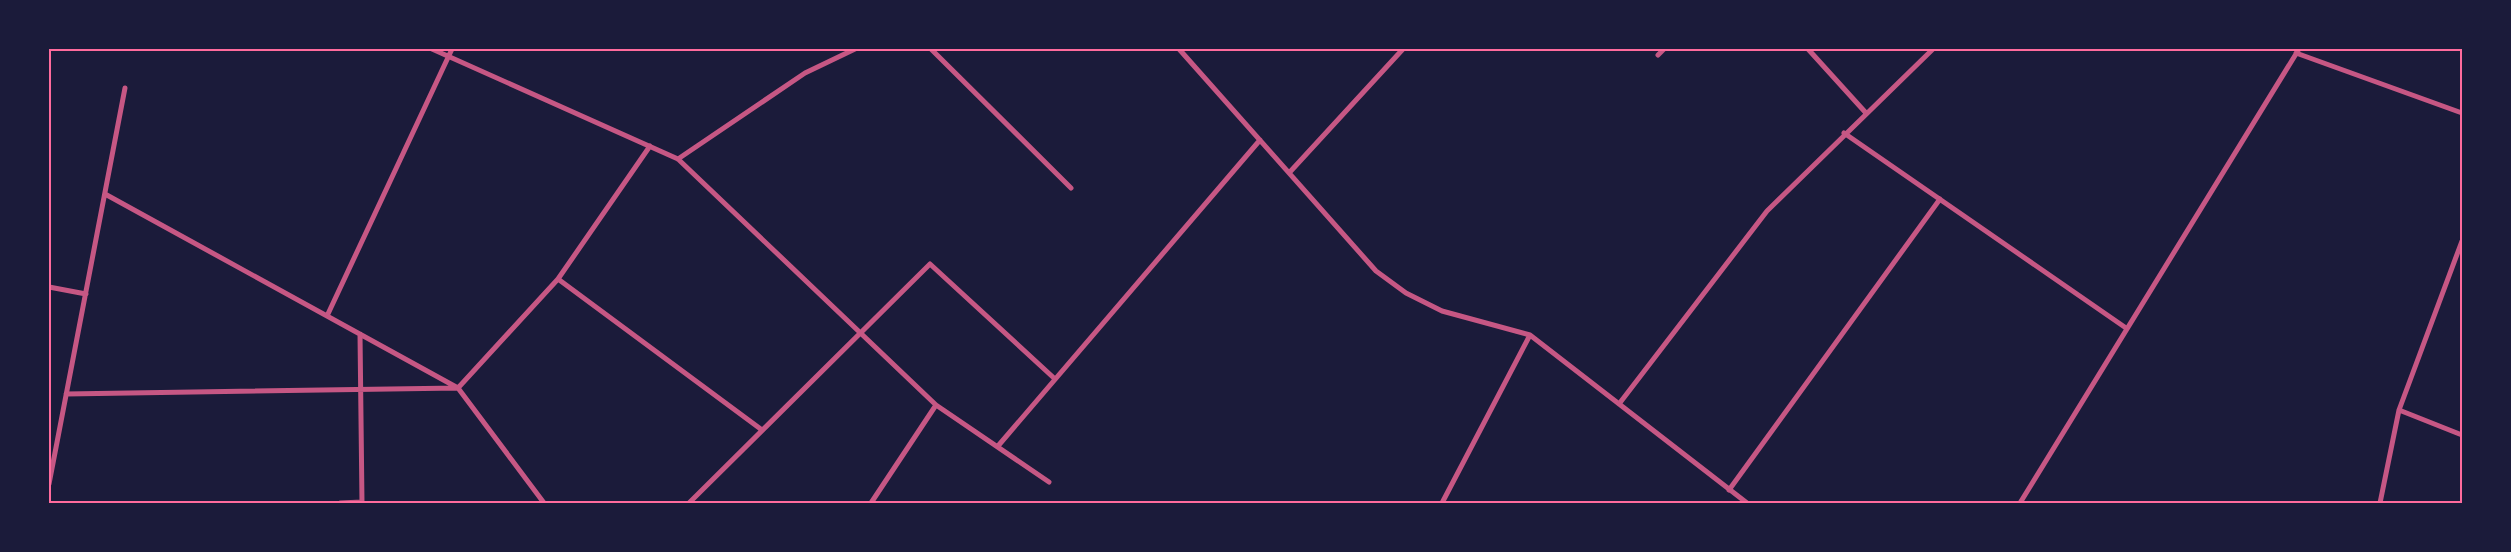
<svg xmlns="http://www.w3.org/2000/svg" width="2511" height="552" font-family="Signika,sans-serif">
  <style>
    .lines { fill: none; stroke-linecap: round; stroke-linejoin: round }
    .minor { stroke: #c65784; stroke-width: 5 }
    .neatline { fill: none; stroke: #ff6b9d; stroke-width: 2 }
  </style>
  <rect width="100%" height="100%" fill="#1b1b3a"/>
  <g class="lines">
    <path class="minor" d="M432,49L678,159L936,405L1049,482
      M931,49L1071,188
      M1179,49L1376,271L1406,293L1442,311L1530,335L1747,503
      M1808,49L1866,113
      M2296,53L2462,113
      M1658,55L1664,49
      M1844,133L2126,328
      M678,159L805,73L855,49
      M1289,173L1403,49
      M105,194L458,388L544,503
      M558,279L762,430
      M49,287L86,294
      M327,316L452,49
      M360,334L362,503
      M66,394L458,388L558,279L650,146
      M1619,404L1767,211L1933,49
      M2399,410L2462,435
      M998,446L1260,140
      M49,484L125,88
      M1729,490L1940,199
      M340,503L362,502
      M689,503L930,264L1055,379
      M871,503L936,405
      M1442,503L1530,335
      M2020,503L2299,49
      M2380,503L2399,410L2462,241"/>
  </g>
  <rect width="2511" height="552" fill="none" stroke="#1b1b3a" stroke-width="100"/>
  <rect x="50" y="50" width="2411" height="452" class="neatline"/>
</svg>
